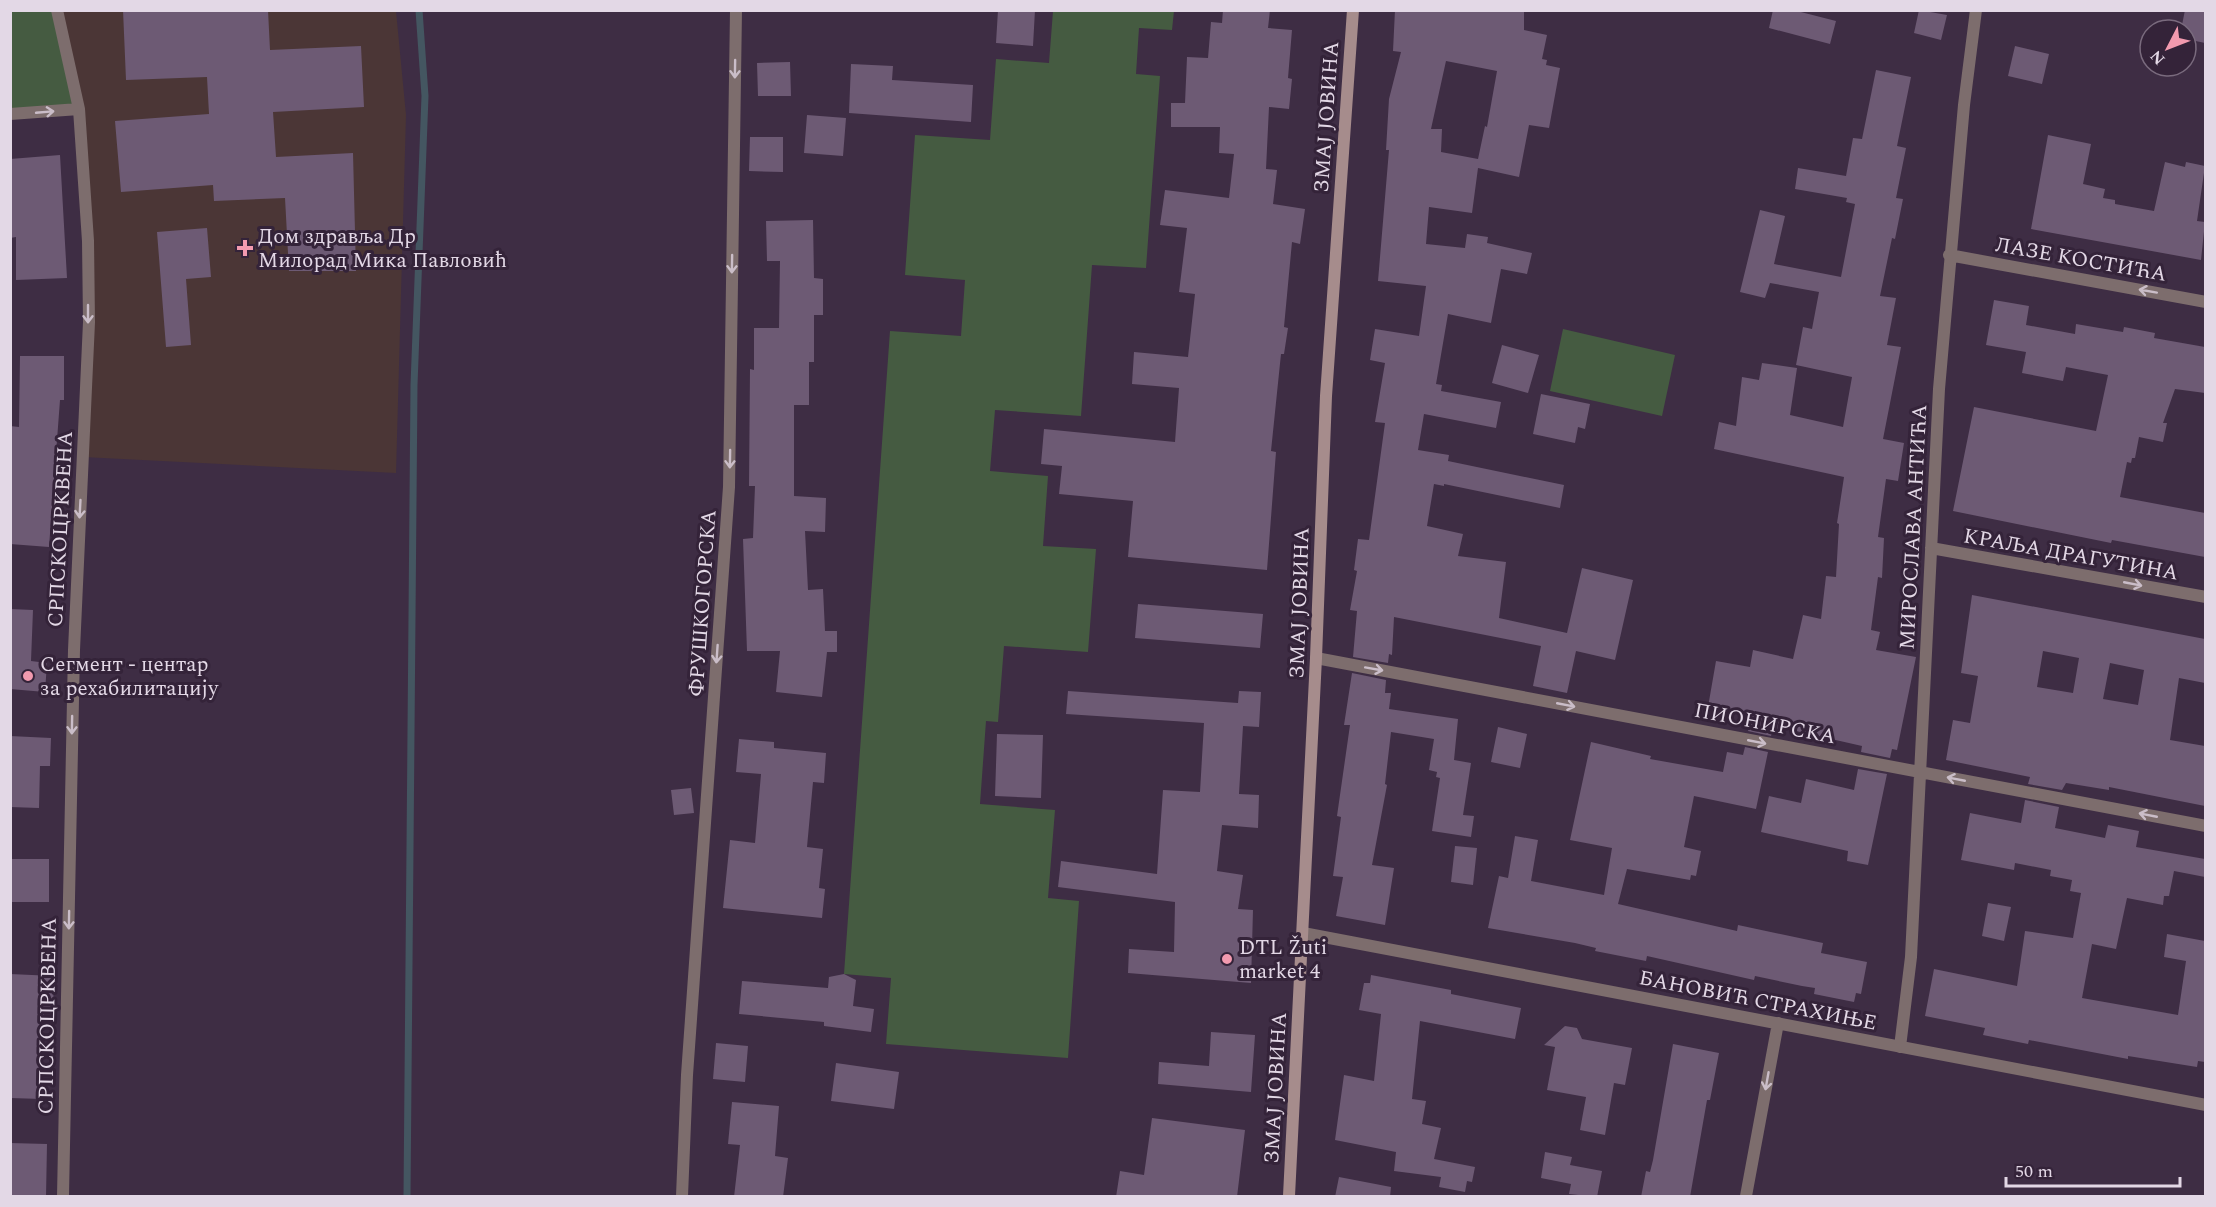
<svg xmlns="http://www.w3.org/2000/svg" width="2216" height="1207" font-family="Spectral,serif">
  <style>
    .medical { fill: #4b3636 }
    .green { fill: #455b41 }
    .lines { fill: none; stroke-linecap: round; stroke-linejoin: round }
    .stream { stroke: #445661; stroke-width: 7 }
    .building { fill: #6d5a74; fill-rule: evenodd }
    .street { stroke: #7d6d6d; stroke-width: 12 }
    .secondary { stroke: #a68c8c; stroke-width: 12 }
    .oneway { stroke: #cabdc8 }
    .poi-dot { fill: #f29aaf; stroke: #342339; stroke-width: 2 }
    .labels { text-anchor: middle; stroke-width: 6; stroke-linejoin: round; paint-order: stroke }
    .street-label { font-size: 21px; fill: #e3d8e6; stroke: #342339 }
    .poi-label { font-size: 21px; fill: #e3d8e6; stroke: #342339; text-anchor: start }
  </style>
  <rect width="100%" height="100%" fill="#3e2d44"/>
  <path class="medical" d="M57,11H396L406,115L396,473L83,457L89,322L78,109Z"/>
  <path class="green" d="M11,11H61L78,109L11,114Z
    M1053,11H1174L1172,30L1139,28L1136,74L1160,76L1146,268L1092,265L1081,416L995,410L990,471L1048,476L1043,546L1096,549L1088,652L1004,646L998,722L986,721L980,804L1055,810L1048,898L1079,901L1068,1058L886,1044L891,978L844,974L890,331L961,336L965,280L905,275L915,135L990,140L996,59L1049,63Z
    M1563,329L1675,355L1662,416L1550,391Z"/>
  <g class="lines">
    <path class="stream" d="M407,1196L414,385L425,96L419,10"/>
  </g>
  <path class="building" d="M123,10H268L270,50L361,46L364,107L273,112L276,157L353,153L356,271H289L285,198L214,201L213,185L121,192L115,121L209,114L207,77L126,80Z
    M998,10H1035L1033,46L996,43Z
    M1223,10H1270L1268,28L1292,30L1288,78L1292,79L1289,109L1269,107L1266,169L1277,170L1273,204L1305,209L1300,244L1292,242L1284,327L1288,328L1284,354H1281L1271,451L1276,452L1267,570L1128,557L1133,501L1059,494L1062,466L1041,464L1044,429L1175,442L1179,388L1132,384L1134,352L1188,357L1195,294L1179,292L1187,228L1160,225L1165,190L1229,198L1234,154L1219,153L1220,127H1171V103H1185L1187,57L1208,58L1211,22L1222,23Z
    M1395,10H1524V30L1547,35L1542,59L1547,60L1546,65L1560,68L1549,128L1529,125L1519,177L1478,168L1472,213L1429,207L1426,244L1465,248L1467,234L1488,237L1487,243L1532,253L1527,274L1501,269L1491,323L1448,314L1436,384L1442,385L1441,391L1501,402L1496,428L1424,414L1418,450L1449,455L1448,461L1564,485L1560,508L1444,484V486L1434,484L1427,526L1463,534L1458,556L1506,562L1499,618L1567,633L1582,568L1633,580L1615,660L1576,651L1567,693L1533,686L1541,646L1394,617L1392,655L1389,654L1388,663L1353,657L1357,611L1350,610L1357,571L1354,570L1358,539L1369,540L1385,423L1375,422L1385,363L1370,360L1375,329L1419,336L1426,286L1378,281L1389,150H1386L1389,99L1401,52L1393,51ZM1446,61L1497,71L1487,127L1485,126L1478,159L1441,152L1442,129H1431Z
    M1773,10H1793L1836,21L1830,44L1769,28Z
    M1919,10L1947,15L1941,40L1914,33Z
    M2185,10H2205V43L2186,39V30H2181Z
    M2015,46L2049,54L2042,84L2008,76Z
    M790,62L791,96H758L757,63Z
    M851,64L893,66L892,80L973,85L971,122L849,113Z
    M1876,70L1911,77L1897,146L1906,148L1896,198L1903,199L1895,239L1892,238L1880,296L1896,298L1887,345L1901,347L1883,439L1904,443L1898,481L1886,479L1878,537L1884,538L1882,578L1878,577L1871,630L1880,632L1876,650L1916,657L1897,750L1892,749L1890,758L1861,752L1862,746L1783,728L1782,731L1773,729L1771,736L1748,731L1752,715L1708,707L1716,661L1750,667L1753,650L1793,659L1803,615L1821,619L1826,576L1836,577L1839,524L1837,523L1844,477L1714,449L1719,422L1736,426L1742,377L1759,380L1762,363L1797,368L1790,415L1843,427L1852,377L1796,365L1803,327L1812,329L1819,292L1770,283L1765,298L1740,292L1760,210L1785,216L1774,264L1841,277L1855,204L1846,202L1847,198L1795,189L1798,168L1846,176L1853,138L1862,139Z
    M807,115L846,118L843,156L804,153Z
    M2048,135L2091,144L2083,184L2105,189L2103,198L2115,200V204L2154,211L2165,162L2185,167L2186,162L2205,166L2197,221L2205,222L2201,260L2031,229Z
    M750,137H783V172L749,171Z
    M60,155L67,278L16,280V237L10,238V159Z
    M813,220L814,278L823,279V315H814V362H809V405H794V496L826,498L825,532L805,531L808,590L823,589L825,631H837V652H827L822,697L776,692L780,651H747L743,539L753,538L755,486H749L750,369L754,370V328H779L780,261H767L766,221Z
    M207,228L211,277L186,279L191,345L166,347L157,232Z
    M1994,300L2029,306L2026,325L2075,334L2076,324L2123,332L2124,327L2155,333L2154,338L2205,347V393L2175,389L2163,423H2167L2163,442L2139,437L2135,458H2132L2131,463L2127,462L2120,497L2205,513V557L2112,540L2111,543L1953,511L1974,407L2096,431L2108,375L2066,367L2063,381L2022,373L2026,352L1986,345Z
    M1502,345L1539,355L1528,393L1492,383Z
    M20,356H64V400H60L49,547L10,544V426L19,427Z
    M1541,394L1590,404L1585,429L1578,427L1575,443L1533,434Z
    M1972,595L2205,639V683L2179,678L2170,740L2205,746V806L2109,787V790L2066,783L2062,790L2028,784L2030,777L1946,760L1953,720L1970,723L1978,676L1961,673ZM2043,651L2079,658L2073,693L2037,687ZM2110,663L2144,670L2138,705L2103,699Z
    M1138,604L1263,614L1260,648L1135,638Z
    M10,609L33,610L31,661L47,663L45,692L10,689Z
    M1352,673L1386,680L1385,693H1391L1389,709L1458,719L1454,760L1471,763L1463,815L1474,816L1471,837L1432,831L1440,778L1436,777L1437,772L1429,770L1434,739L1391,732L1385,784L1387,785L1372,865L1394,868L1385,925L1336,916L1343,877L1333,876L1341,817L1337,816L1350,725H1344Z
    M1068,691L1238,703L1239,691L1261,692L1259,727L1243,726L1239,794L1259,795L1258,828L1222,825L1217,871L1243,875L1238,909L1253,910L1251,983L1128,973L1129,949L1174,952L1175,902L1058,887L1061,861L1157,874L1163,790L1200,792L1204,723L1066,714Z
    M1498,727L1527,734L1520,768L1491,762Z
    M997,734L1043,735L1041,798L995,796Z
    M10,736L51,738L50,766H40L39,808L10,807Z
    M739,739L774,742V748L826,753L824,783L813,782L807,847L823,849L819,888L825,889L822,918L723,908L730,840L755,843L761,774L736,772Z
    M1591,742L1651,756L1650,759L1723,772L1727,752L1743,755L1745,747L1768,752L1756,809L1694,796L1684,847L1701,851L1696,876L1691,875L1690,880L1627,869L1618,904L1737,931L1738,925L1823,943L1821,953L1867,962L1861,994L1856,993L1854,1002L1814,994L1815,988L1802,986L1755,976L1754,980L1647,956L1646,961L1595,951L1596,948L1575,943L1488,928L1499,876L1508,878L1515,836L1538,840L1531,881L1604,895L1612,848L1570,840Z
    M1858,769L1887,774L1868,865L1847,861L1848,851L1761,832L1769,796L1801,803L1806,779L1854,790Z
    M691,788L694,813L674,815L671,790Z
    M2025,800L2059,807L2055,828L2105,838L2108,825L2139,831L2136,847L2205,859V877L2174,871L2169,896H2164L2163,905L2127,898L2116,949L2092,944L2082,998L2178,1015L2186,961L2164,957L2167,934L2205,941V1062L2198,1061L2197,1067L2128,1056V1059L2029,1040L2028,1044L1983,1035L1985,1028L1925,1016L1934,969L2017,986L2025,931L2073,938L2081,893L2070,891L2072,880L2050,876L2051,870L2015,863L2014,870L1961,860L1970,813L2021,823Z
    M1455,846L1477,848L1473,885L1451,882Z
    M10,859H49V902H10Z
    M1988,903L2011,907L2004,941L1982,936Z
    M10,974L54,976L53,1009H44L42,1099L10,1098Z
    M844,974L856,980L853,1006L874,1009L871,1032L824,1026V1022L739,1014L742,981L828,988L829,977Z
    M1371,975L1451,990V994L1521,1008L1515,1039L1420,1021L1412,1099L1426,1101L1422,1124L1441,1128L1434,1159L1475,1167L1472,1182L1467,1181L1465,1192L1439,1187L1441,1177L1394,1171L1396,1152L1335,1140L1344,1075L1374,1081L1381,1014L1359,1010L1364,983H1370Z
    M1565,1026L1577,1028L1582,1039L1632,1048L1625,1085L1614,1083L1605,1135L1580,1130L1586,1097L1547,1090L1555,1047L1544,1045Z
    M1211,1032L1255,1035L1251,1092L1158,1084L1159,1062L1209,1066Z
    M716,1043L748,1046L745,1082L713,1079Z
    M1673,1044L1719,1053L1710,1100H1707L1690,1197H1641L1646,1171L1650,1172L1653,1160Z
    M836,1063L899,1072L894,1109L831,1101Z
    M732,1102L779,1106L775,1156L788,1158L783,1197H734L740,1145L728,1144Z
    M1152,1118L1245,1130L1237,1197H1116L1120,1171L1144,1175Z
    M10,1143L47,1144L46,1197H10Z
    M1545,1152L1572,1157L1570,1165L1602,1171L1597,1197L1569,1194L1571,1184L1541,1178Z
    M1339,1177L1391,1187L1390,1197H1335Z"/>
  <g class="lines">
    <path class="street" d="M57,10L79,109L88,241L89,322L74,650L63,1196
      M10,114L79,109
      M1949,255L2206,302
      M1931,548L2206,597
      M1316,658L2206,826
      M1303,933L2206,1105
      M1900,1047L1911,957L1939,389L1964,105L1976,10
      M682,1196L687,1075L729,487L736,10
      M1746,1196L1778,1023"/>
    <path class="secondary" d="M1289,1196L1316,658L1326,396L1353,10"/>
  </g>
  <defs><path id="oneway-shaft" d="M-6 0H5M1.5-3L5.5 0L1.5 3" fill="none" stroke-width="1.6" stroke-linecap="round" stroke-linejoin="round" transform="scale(1.5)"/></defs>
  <g class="oneway">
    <use href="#oneway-shaft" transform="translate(735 69) rotate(91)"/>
    <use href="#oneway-shaft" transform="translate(45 112) rotate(-5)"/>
    <use href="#oneway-shaft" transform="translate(732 264) rotate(91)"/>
    <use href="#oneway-shaft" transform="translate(2148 291) rotate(-170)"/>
    <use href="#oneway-shaft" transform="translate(88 314) rotate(90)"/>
    <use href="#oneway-shaft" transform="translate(730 459) rotate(91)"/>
    <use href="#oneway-shaft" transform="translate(80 509) rotate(93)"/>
    <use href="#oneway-shaft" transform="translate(2133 584) rotate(11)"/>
    <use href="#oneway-shaft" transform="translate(717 654) rotate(94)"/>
    <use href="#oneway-shaft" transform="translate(1374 669) rotate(10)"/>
    <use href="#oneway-shaft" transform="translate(1566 705) rotate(11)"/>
    <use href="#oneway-shaft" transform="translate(72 725) rotate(91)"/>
    <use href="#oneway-shaft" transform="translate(1757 742) rotate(11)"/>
    <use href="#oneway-shaft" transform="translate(1956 779) rotate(-169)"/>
    <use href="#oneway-shaft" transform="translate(2148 815) rotate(-169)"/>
    <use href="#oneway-shaft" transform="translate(69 920) rotate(91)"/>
    <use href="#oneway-shaft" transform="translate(1767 1081) rotate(100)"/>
  </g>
  <g class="poi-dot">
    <path d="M242 239h6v6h6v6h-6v6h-6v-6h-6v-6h6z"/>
    <circle cx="28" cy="676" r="6"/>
    <circle cx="1227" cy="959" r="6"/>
  </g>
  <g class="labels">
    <g class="street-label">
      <text transform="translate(1326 117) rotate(-86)" y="7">ЗМАЈ ЈОВИНА</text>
      <text transform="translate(2081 259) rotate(10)" y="7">ЛАЗЕ КОСТИЋА</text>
      <text transform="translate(1913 527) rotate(-87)" y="7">МИРОСЛАВА АНТИЋА</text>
      <text transform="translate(60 529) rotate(-87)" y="7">СРПСКОЦРКВЕНА</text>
      <text transform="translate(2071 554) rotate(10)" y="7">КРАЉА ДРАГУТИНА</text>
      <text transform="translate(702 603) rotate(-86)" y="7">ФРУШКОГОРСКА</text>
      <text transform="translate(1299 603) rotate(-88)" y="7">ЗМАЈ ЈОВИНА</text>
      <text transform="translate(1765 723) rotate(11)" y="7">ПИОНИРСКА</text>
      <text transform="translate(1758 1000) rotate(11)" y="7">БАНОВИЋ СТРАХИЊЕ</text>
      <text transform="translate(47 1016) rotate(-89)" y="7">СРПСКОЦРКВЕНА</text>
      <text transform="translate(1275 1088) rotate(-87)" y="7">ЗМАЈ ЈОВИНА</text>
    </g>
    <g class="poi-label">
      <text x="258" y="243">Дом здравља Др<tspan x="258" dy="24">Милорад Мика Павловић</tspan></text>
      <text x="40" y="671">Сегмент - центар<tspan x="40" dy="24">за рехабилитацију</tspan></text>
      <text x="1239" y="954">DTL Žuti<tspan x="1239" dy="24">market 4</tspan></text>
    </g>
  </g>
  <rect width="2216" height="1207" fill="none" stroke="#e3d8e6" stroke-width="24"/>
  <g transform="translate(2168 48) rotate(228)"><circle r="28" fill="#342339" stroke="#7a6b7e" stroke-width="1.5"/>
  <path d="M0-4.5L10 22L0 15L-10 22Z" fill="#f29aaf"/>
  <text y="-9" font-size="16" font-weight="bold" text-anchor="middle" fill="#e3d8e6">N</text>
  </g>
  <path d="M2006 1177v9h174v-9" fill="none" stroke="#e3d8e6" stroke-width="3"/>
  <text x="2015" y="1177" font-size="18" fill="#e3d8e6" stroke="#342339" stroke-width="4.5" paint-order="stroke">50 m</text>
</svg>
